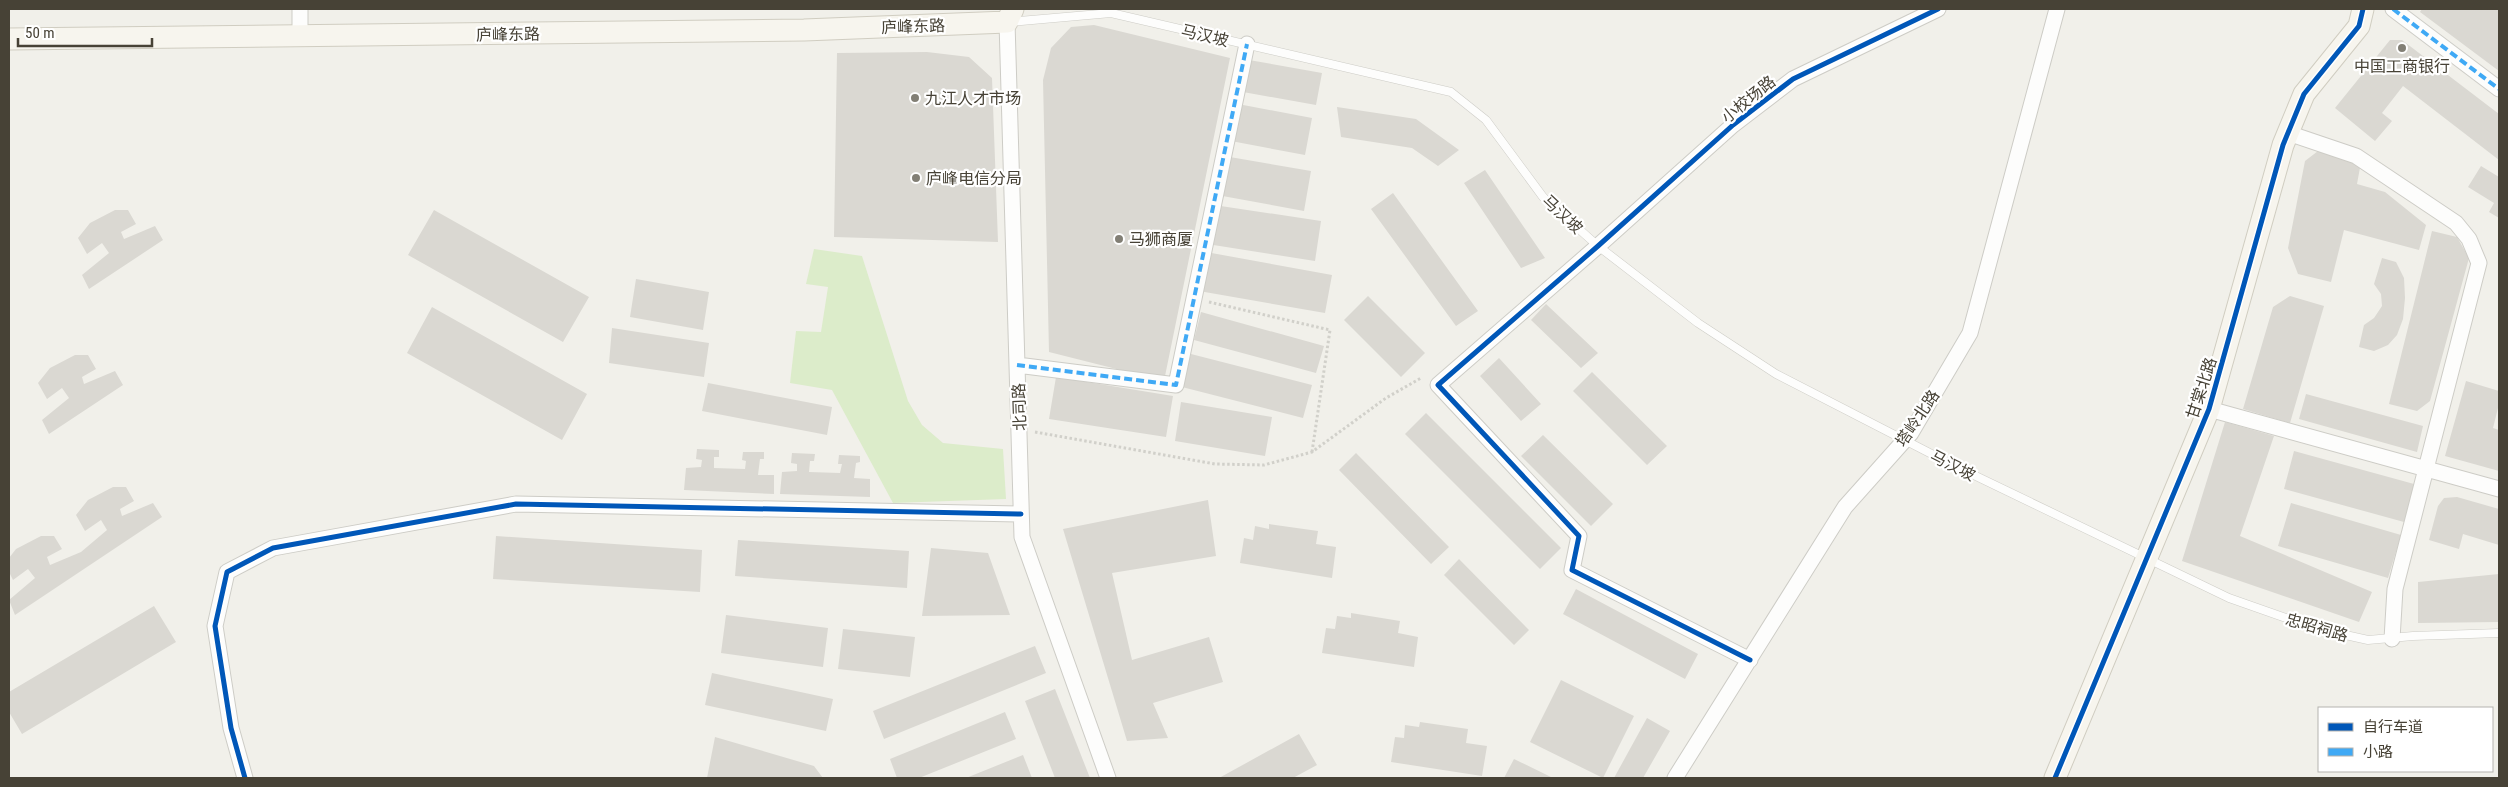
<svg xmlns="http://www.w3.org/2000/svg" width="2508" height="787" font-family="'Roboto Condensed','Noto Sans SC',sans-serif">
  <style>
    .green { fill: #dcecca }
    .building { fill: #dad8d2 }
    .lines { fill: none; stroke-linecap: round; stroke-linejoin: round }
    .lane-casing { stroke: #cdccc6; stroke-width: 9 }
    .street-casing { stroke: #cdccc6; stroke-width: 17 }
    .secondary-casing { stroke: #d0cdc1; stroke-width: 23 }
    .path { stroke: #d1d0ca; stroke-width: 3; stroke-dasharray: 2.5 2.5; stroke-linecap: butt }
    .lane { stroke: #fdfdfc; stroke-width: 8 }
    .street { stroke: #fdfdfc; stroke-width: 15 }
    .secondary { stroke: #f7f5ee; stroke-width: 21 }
    .quiet { stroke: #3fa9f5; stroke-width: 4; stroke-dasharray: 8 4; stroke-linecap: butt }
    .cycleway-casing { stroke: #fff; stroke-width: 8 }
    .cycleway { stroke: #0057b8; stroke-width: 5 }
    .poi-dot { fill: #827f75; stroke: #fff; stroke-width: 2 }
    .labels { text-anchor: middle; stroke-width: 4.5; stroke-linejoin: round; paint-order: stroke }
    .street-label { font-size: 16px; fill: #474236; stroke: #fff }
    .poi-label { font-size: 16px; fill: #474236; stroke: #fff; text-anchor: start }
  </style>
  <rect width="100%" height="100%" fill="#f1f0ea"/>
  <path class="green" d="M814,249L862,256L908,401L922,425L943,443L1003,449L1006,499L893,503L832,390L790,383L796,331L821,332L828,287L806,284Z"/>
  <path class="building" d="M2422,9H2499V71L2420,12Z
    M1094,25L1230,58L1164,381L1049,352L1043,80L1051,48L1071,27Z
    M2390,40H2402L2499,114V160L2403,86L2382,113L2392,121L2375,141L2335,108Z
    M927,52L969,57L992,78L998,242L834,237L837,53Z
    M1249,60L1322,73L1316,105L1243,92Z
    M1238,104L1312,118L1305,155L1231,141Z
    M1337,107L1416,119L1459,150L1438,166L1412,148L1341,137Z
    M2318,151L2361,162L2357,184L2385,192L2426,225L2419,250L2344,230L2331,282L2298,274L2288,248L2305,161Z
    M1224,156L1311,171L1304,211L1217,195Z
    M2481,166L2499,177V218L2489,212L2494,203L2468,187Z
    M1485,170L1545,258L1521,268L1464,183Z
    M1393,193L1478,311L1456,326L1371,209Z
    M1214,205L1321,221L1315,261L1207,244Z
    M115,210H128L136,224L121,232L124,239L155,226L163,240L89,289L82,275L109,253L102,243L87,254L78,238L90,223Z
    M434,210L589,297L563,342L408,255Z
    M2432,231L2457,237L2469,258L2430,401L2417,411L2389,404Z
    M1206,252L1332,275L1325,313L1199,291Z
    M2382,258L2396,262L2404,278L2405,298L2403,319L2397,335L2388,345L2374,351L2359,347L2364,325L2374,318L2382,306L2381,294L2374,284Z
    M636,279L709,292L703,330L630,317Z
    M1368,296L1425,353L1401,377L1344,320Z
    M2290,296L2324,306L2290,423L2243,409L2273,307Z
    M1546,304L1598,353L1581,368L1531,320Z
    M432,307L587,394L562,440L407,353Z
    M1201,312L1324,346L1316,373L1194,340Z
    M612,328L709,343L704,377L609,363Z
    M1191,354L1312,385L1303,418L1182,387Z
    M75,355H88L96,369L82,377L84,384L115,371L123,385L49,434L42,420L69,398L62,388L47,399L38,383L50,368Z
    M1499,358L1541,404L1521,421L1480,376Z
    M1592,372L1667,446L1647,465L1573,391Z
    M1056,377L1173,396L1166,437L1049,419Z
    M2466,381L2499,391V404L2493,428L2499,430V471L2445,456Z
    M708,383L832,407L827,435L702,411Z
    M2306,394L2423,426L2417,452L2299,419Z
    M1181,402L1272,417L1265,456L1175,441Z
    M1426,413L1561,548L1540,569L1405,434Z
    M2225,422L2274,436L2240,536L2372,592L2359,622L2182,561Z
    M1543,435L1613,504L1591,526L1521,456Z
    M697,449L719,450V457H714V468L745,469L746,461L742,460L743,452H764V459H760L758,475H774V494L684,490L686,468L701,467L702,460L696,459Z
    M2294,451L2414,484L2404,522L2284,489Z
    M792,453L815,454L814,461H810L809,472L840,473L842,464H838L839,455L860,456V462L856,463L854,478L870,479V497L780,494L782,472L797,471V464L791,463Z
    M1356,453L1449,547L1431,564L1339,470Z
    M113,487H126L134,501L120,509L122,516L153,503L162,517L15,615L9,600L35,578L28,569L13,580L9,572V558L16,549L41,536H54L62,549L47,557L50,565L81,552L107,530L101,520L85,531L76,515L88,500Z
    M2457,497L2499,509V545L2463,534L2459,549L2429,540L2438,506L2444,498Z
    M1208,500L1216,556L1112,573L1132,660L1209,637L1223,682L1153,703L1168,738L1127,741L1063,529Z
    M2291,503L2401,535L2388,578L2278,546Z
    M1269,524L1318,531L1316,544L1336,547L1332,578L1240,563L1244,538L1253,540L1255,526L1269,529Z
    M496,536L702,550L700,592L493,579Z
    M738,540L909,551L907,588L735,576Z
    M931,548L988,553L1010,615L922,616Z
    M1459,559L1529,630L1514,645L1444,575Z
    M2499,574V622L2418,623V582Z
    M1576,589L1698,654L1685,679L1563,614Z
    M154,606L176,642L22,734L9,712V692Z
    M1351,613L1400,621L1398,633L1418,637L1414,667L1322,653L1326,628L1335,629L1337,616L1351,618Z
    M726,615L828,628L823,667L721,653Z
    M843,629L915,637L910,677L838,669Z
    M1035,646L1046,673L884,739L873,711Z
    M712,673L833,699L826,731L705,705Z
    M1561,680L1634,716L1603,778L1530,742Z
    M1055,689L1090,778H1055L1025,701Z
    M1005,712L1016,739L919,778H897L890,759Z
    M1647,718L1670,731L1643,778H1614Z
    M1420,722L1468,729L1466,743L1487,746L1482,776L1391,762L1395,737L1404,738L1405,725L1419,727Z
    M1299,734L1317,765L1293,778H1219Z
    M715,737L814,766L823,778H707Z
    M1023,755L1032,778H966Z
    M1514,759L1553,778H1504Z"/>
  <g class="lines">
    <defs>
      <path id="lane" d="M1009,22L1111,13L1451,92L1486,120L1543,197L1598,246L1698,323L1776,374L1955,466L2229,598L2314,628L2368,640L2413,636L2499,633"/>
      <path id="street" d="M2393,9L2499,89
        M1007,22L1022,537L1108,778
        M300,36V9
        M2288,133L2356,156L2456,223L2469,239L2479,263L2395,589L2392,639
        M1017,365L1176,385L1247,44
        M2209,409L2499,489
        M1750,660L1572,570L1579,536L1438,385L1598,246L1733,125L1793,79L1938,9
        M245,778L231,728L215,626L227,572L273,548L516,504L1021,514
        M1675,778L1845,507L1911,433L1970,333L2057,9"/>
      <path id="secondary" d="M9,39L804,30L1007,22L1013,9
        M2055,778L2209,409L2283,145L2304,94L2359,26L2363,9"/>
    </defs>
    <use href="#lane" class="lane-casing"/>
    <use href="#street" class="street-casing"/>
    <use href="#secondary" class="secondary-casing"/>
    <path class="path" d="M1209,302L1330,330L1312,452
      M1035,432L1215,464L1264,465L1312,452L1386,398L1421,378"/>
    <use href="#lane" class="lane"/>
    <use href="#street" class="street"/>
    <use href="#secondary" class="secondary"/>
    <path class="quiet" d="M2393,9L2499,89
      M1017,365L1176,385L1247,44"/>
    <defs>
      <path id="cycleway" d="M1750,660L1572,570L1579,536L1438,385L1598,246L1733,125L1793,79L1938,9
        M245,778L231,728L215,626L227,572L273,548L516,504L1021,514
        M2055,778L2209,409L2283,145L2304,94L2359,26L2363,9"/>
    </defs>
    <use href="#cycleway" class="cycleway-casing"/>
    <use href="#cycleway" class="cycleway"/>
  </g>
  <g class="poi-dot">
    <circle cx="2402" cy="48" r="5"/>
    <circle cx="915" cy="98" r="5"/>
    <circle cx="916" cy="178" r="5"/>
    <circle cx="1119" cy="239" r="5"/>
  </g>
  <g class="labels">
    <g class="street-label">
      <text transform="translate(913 26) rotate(-2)" y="6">庐峰东路</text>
      <text transform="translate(508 34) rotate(-1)" y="6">庐峰东路</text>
      <text transform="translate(1205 35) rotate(13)" y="6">马汉坡</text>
      <text transform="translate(1748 99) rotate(-39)" y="6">小校场路</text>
      <text transform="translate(1563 214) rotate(43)" y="6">马汉坡</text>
      <text transform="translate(2201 388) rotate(-72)" y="6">甘棠北路</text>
      <text transform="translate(1019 407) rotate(-92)" y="6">北司路</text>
      <text transform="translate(1917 418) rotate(-56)" y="6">塔岭北路</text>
      <text transform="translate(1953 465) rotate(27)" y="6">马汉坡</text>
      <text transform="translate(2317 627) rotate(16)" y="6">忠昭祠路</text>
    </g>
    <g class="poi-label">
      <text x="2402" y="72" text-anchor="middle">中国工商银行</text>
      <text x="925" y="104">九江人才市场</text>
      <text x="926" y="184">庐峰电信分局</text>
      <text x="1129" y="245">马狮商厦</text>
    </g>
  </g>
  <rect width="2508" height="787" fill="none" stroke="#474236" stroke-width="20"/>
  <rect x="2318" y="707" width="175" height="65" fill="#ffffff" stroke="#b5b3af"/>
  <rect x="2328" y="723" width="25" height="8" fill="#0057b8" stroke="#b5b3af"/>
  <text x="2363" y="732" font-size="15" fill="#474236">自行车道</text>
  <rect x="2328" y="748" width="25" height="8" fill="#3fa9f5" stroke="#b5b3af"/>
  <text x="2363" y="757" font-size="15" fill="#474236">小路</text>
  <path d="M18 38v8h134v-8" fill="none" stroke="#474236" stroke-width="2.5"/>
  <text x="25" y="38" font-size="15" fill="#474236" stroke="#ffffff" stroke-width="4" paint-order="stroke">50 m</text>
</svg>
